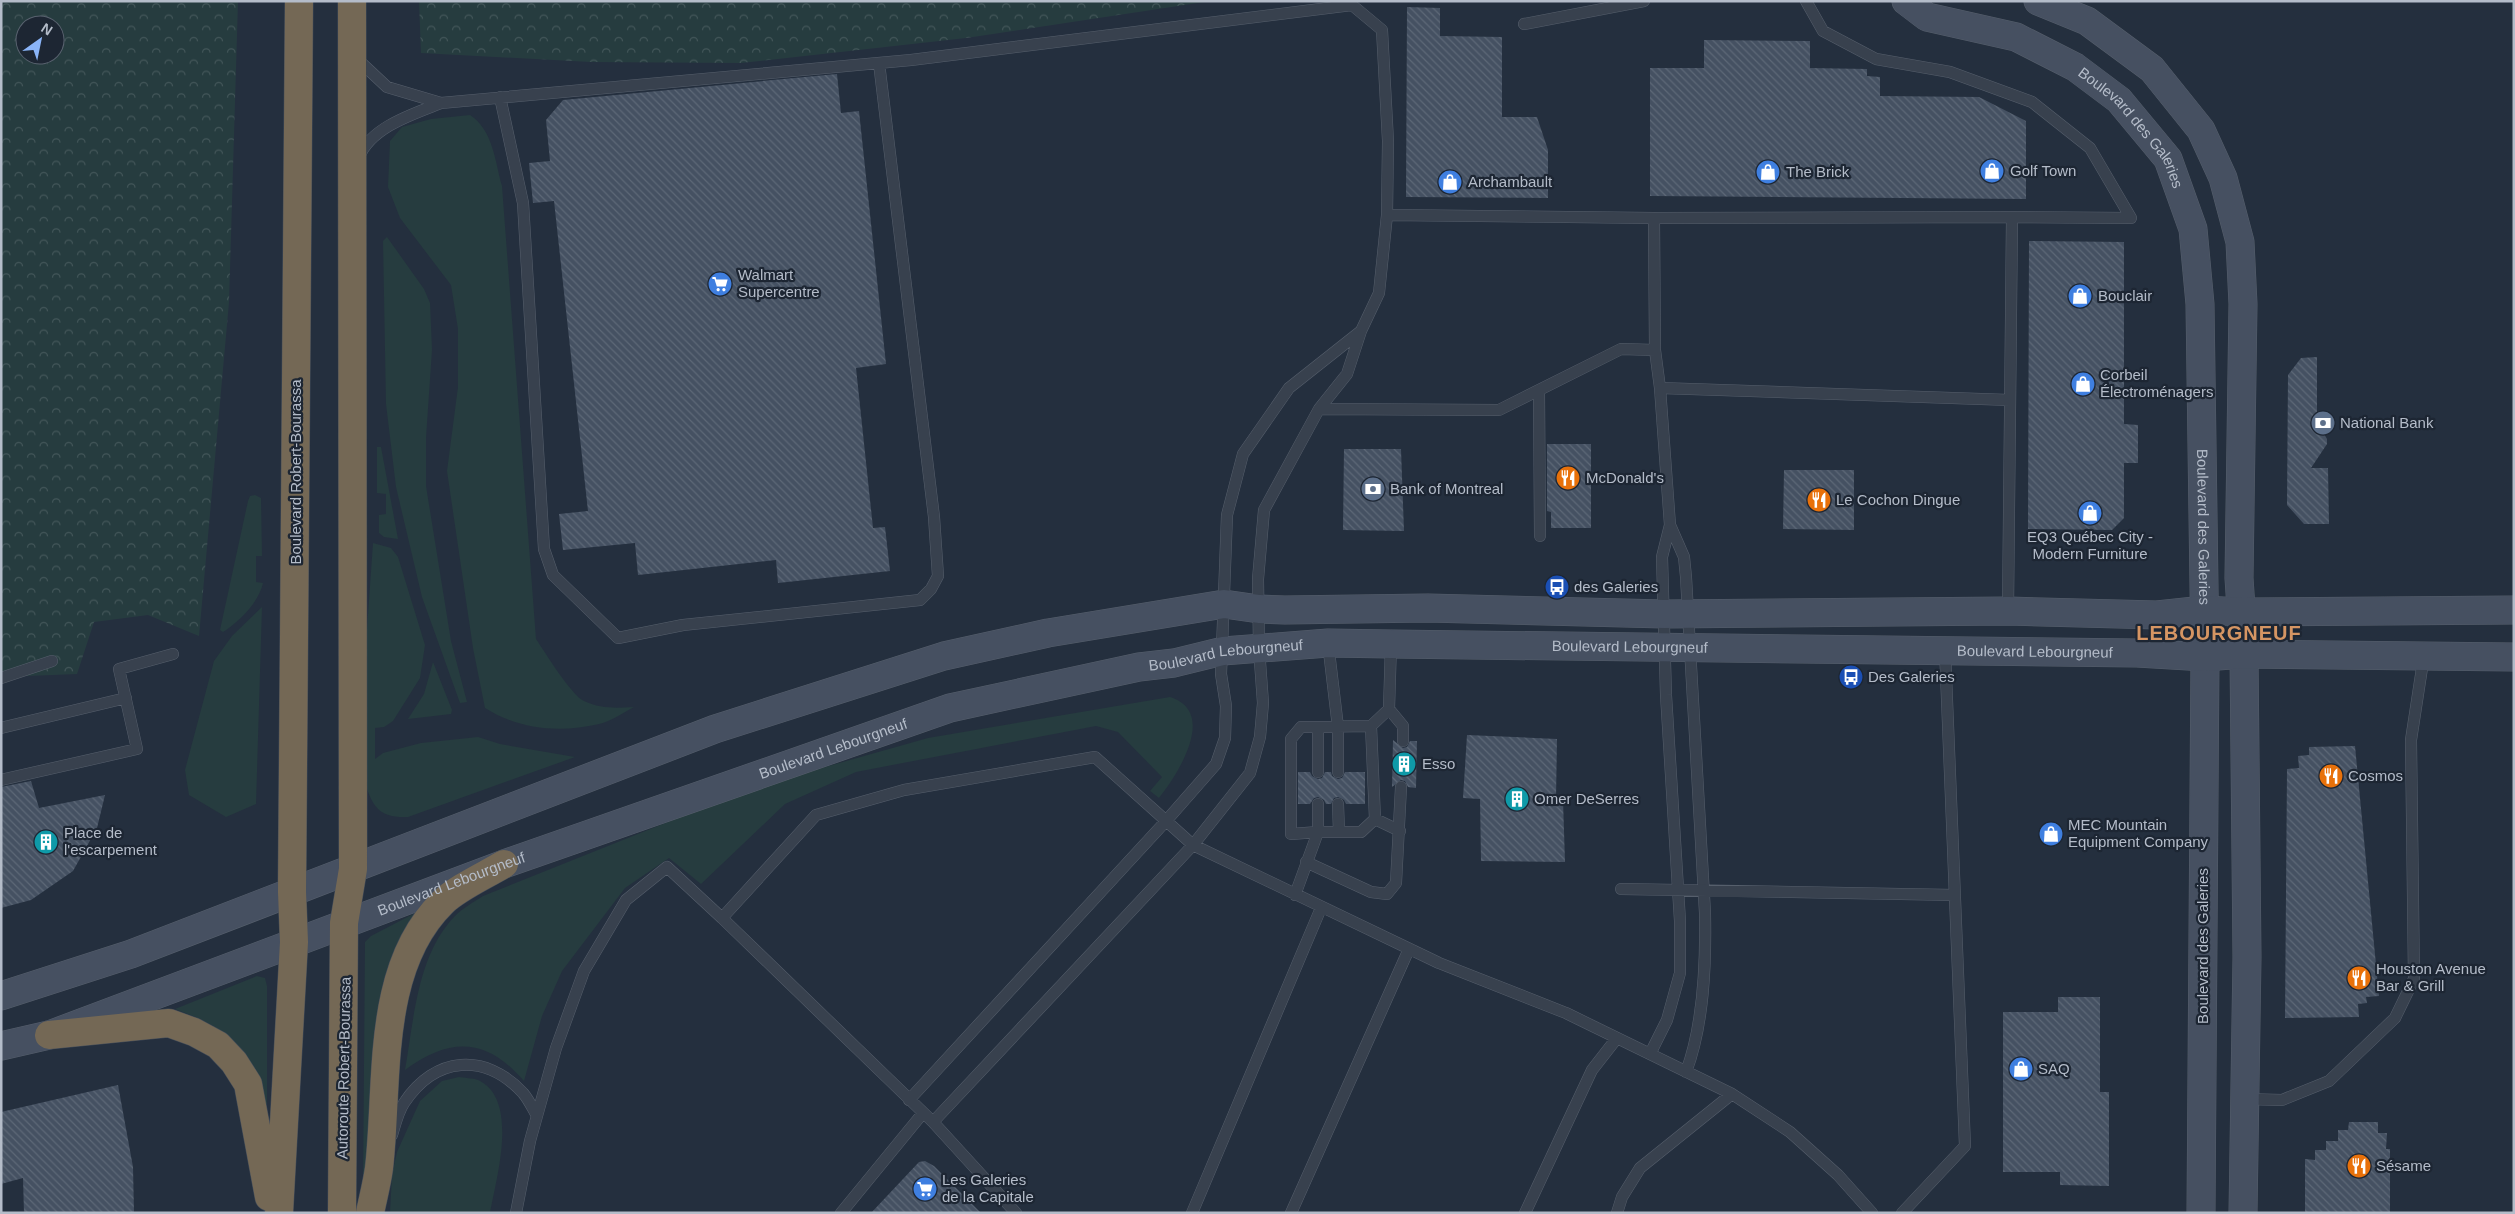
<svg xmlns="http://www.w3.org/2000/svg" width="2515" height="1214" font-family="Helvetica,sans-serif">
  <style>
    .grass { fill: #263c3f }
    .forest { fill: url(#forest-crowns); fill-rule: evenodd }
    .building { fill: url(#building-back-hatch) }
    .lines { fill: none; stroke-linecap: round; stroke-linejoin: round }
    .lane-casing { stroke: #565f6c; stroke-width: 12 }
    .secondary-casing { stroke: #565f6c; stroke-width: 29 }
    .highway-casing { stroke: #434c59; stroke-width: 29 }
    .lane { stroke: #38414e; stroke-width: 11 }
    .secondary { stroke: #465061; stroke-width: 28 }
    .highway { stroke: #746855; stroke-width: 28 }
    .labels { text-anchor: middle; stroke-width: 4.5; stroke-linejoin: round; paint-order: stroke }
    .street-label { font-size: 15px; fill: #b4bcc9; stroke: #1d2633 }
    .poi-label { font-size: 15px; fill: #b4bcc9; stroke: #1d2633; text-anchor: start }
    .district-label { font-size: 20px; font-weight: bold; letter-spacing: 1px; fill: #d59563; stroke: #1d2633 }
  </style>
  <defs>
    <pattern id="forest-crowns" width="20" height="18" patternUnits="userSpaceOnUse" patternTransform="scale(1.25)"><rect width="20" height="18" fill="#263c3f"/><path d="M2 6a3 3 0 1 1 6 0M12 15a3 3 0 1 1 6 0" fill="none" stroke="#435659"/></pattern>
    <pattern id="building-back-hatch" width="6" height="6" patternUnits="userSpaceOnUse" patternTransform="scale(1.25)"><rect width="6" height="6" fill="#455162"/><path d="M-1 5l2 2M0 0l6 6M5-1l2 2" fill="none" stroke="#5d6877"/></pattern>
  </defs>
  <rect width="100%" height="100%" fill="#242f3e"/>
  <path class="grass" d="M470,115C493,130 495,161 502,186L536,639C545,652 571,695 584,701C601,709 616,708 634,707C623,713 611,721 599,724C560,733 520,730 485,708L473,648L447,471L458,387V329L451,285L400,218L388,187L390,141L402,127L431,119Z
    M387,237L424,289L430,303L432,350L426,438V486L451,641L467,702L460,703L422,597L396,487L386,404L383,241Z
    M377,447H381L398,539L384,537L379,533V515L386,514V494L377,493Z
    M255,495L261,498L262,556H256V582L263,583C259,602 239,622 223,632L220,630L248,501L250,496Z
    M373,543L391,548L398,557L425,645L420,678L393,721L384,727L375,728V759L383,753L421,743L478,737L500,744L575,757L408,817C380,818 373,808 365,783V657Z
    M262,607L256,804L226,817L189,795L185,770L214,661L232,636Z
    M433,662L452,710L451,714L408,719L424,694Z
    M1170,697C1218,712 1178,774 1159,798L1150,791L1162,777L1118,732L1096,726L856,772L785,804L701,884L669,858L625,888L562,971L542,1016L524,1081C487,1038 451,1036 405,1070C414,1019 417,955 455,916C463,908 474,902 483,896L758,786L928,738Z
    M421,910L422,923L363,1188L365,942L371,936Z
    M257,976L265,978L267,986V1106C258,1080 243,1053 223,1034C211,1022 190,1015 175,1009Z
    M459,1077C464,1078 472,1078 478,1080C520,1099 496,1179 490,1213H390L392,1174L397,1152L420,1101L442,1081Z"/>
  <path class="forest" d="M1,1H238L229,302L199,636L148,615L94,622L77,674L1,677ZM25,25H55V55H25Z
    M419,1H1211L966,38L741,63L591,62L421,53Z"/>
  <path class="building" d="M1407,7L1440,8V36L1502,37V117H1537L1548,150V198L1406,197Z
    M1704,40L1810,41V68L1867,69V76L1880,77V96L1979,97L2026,121V199L1650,196V68H1704Z
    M837,74L841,113L859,111L886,364L856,368L873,528L885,527L890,571L778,583L776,560L638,575L635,543L563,550L559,514L588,511L554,201L533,203L529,163L550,161L546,120L563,100Z
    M2029,241L2124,242V424L2138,425V463H2124V518L2112,530L2028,529Z
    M2317,357V412H2322V431L2327,439V444L2311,468H2328L2329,524H2304L2287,505L2288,375L2301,358Z
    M1547,444H1591V528H1551V512L1547,511Z
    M1344,449H1401L1404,531L1343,530Z
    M1784,470H1854V530L1783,529Z
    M1467,735L1557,739L1556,799L1563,800L1565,862L1481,861L1480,799L1463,798Z
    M1393,740L1403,748L1407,747L1410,741H1417L1416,788L1408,787L1405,781L1401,780L1392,787Z
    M2355,746L2379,996L2366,997L2367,1003L2358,1004L2359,1017L2285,1018L2287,769L2299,768L2298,756L2309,755V747Z
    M1298,772H1310L1312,776L1318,779L1322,778L1325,772H1331L1332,776L1338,779L1342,778L1345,772H1365V804H1346L1344,800L1338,797L1334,798L1331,804H1326L1324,800L1318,797L1314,798L1310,804H1298Z
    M31,781L39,808L105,795L97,828L73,871L31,900L1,908V787Z
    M2058,997H2100V1092H2109V1186L2060,1185V1172H2003V1012H2058Z
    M118,1085L133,1167L134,1213H24L23,1178L1,1184V1112Z
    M2349,1122H2378V1133H2387L2386,1149H2390V1213H2305V1159L2315,1160V1150H2326V1141H2338V1130H2348Z
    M925,1161L934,1166L981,1213H871L919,1162Z"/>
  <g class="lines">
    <defs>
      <path id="lane" d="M1806,1L1823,31L1876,59L1950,72L2032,102L2090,148L2131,218L2012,217
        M1524,24L1644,1
        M355,57L387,87L441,103
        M500,97L523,203L544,549L553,575L618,638L683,625L920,600L931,589L938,576L934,517L879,63
        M359,157C371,127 413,114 441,103L911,60L1352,5L1382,30L1388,141L1387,215L1379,293L1361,331L1347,374L1319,409L1264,510L1258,579L1259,648L1263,703L1260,737L1250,773L1193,845L933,1122
        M1387,215L1654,218L2012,217L2008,611
        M1660,388L2010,400
        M1539,390L1540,536
        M1319,409L1499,410L1621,349L1655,350
        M1670,525L1684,557L1686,577L1705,913C1706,964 1704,1024 1686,1072
        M1328,643L1338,727V772
        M1,678L52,661
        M1389,709L1403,726V741
        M1,728L126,698
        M1318,772V727
        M1,780L137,749L119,669L173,654
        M1318,804V832L1291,834V739L1301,727L1371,726
        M1338,804L1339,832
        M1375,819L1400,831
        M1306,862L1371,892L1387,894L1396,883L1401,787
        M1621,889L1955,895
        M1295,895L1318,832H1361L1375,819L1371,726L1389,709L1391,644
        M722,918L933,1122L1016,1213
        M1650,1054L1667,1020L1680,973V921L1666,695L1662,557L1670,525L1660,388L1655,350L1654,218
        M2245,1099L2282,1100L2329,1081L2395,1018L2414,979L2411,740L2424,655
        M909,1100L1166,821L1216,764L1225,738L1226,706L1221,674L1227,515L1243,454L1289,388L1361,331
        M392,1135C395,1125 398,1112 404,1103C435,1056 485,1052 523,1093C529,1100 533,1109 537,1116
        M516,1213L530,1141L556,1048L584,971L626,900L667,867L722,918L816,815L904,790L1095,757L1193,845L1439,963L1566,1013L1732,1094L1790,1132L1838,1175L1872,1213
        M841,1213L923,1113
        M1192,1213L1321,908
        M1291,1213L1409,949
        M1525,1213L1592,1070L1617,1038
        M1617,1213L1622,1197L1640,1168L1732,1094
        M1902,1213L1965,1146L1945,650"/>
      <g id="secondary">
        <path id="s1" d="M1906,1L1927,17L2016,37L2075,67L2119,100L2168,159L2193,229L2200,304L2205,657L2201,1213"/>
        <path d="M2038,1L2087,21L2152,69L2201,130L2223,178L2240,242L2243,304L2239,578L2244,654L2247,957L2243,1213"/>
        <path d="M1,996L131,954L715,729L944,656L1048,633L1224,604L1259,609L1285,610L1428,608L1664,614L2008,611L2157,615L2204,610L2242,612L2514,610"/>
        <path id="s2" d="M1,1046L49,1035L504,864L950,708L1139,667L1174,663L1223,651L1328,643L1391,644L2137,653L2205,657L2244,654L2514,657"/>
      </g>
      <path id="highway" d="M49,1035L169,1023L194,1032L218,1045L234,1062L248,1084L269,1197
        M279,1213L294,942L292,892L299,1
        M342,1213L344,923L353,869L352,1
        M370,1213C373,1198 377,1183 379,1168C389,1082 375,968 443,902C457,888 486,875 504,864"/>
    </defs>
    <use href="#lane" class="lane-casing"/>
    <use href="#secondary" class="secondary-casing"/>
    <use href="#highway" class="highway-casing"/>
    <use href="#lane" class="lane"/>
    <use href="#secondary" class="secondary"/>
    <use href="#highway" class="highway"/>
  </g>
  <defs>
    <symbol id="shop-disc" viewBox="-11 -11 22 22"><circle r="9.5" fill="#3f7fe0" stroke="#1d2633"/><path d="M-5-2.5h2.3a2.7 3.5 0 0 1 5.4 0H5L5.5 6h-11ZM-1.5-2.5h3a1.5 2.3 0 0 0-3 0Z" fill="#fff"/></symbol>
    <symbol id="supermarket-disc" viewBox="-11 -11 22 22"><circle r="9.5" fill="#3f7fe0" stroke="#1d2633"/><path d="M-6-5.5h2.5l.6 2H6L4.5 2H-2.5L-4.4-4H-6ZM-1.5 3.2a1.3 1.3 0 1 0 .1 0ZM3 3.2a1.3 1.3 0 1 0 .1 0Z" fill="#fff"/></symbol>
    <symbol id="bank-disc" viewBox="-11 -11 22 22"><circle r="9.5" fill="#5c6f8a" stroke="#1d2633"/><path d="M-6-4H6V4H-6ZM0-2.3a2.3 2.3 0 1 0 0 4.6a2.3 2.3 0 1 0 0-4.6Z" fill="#fff"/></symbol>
    <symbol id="restaurant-disc" viewBox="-11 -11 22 22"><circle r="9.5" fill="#e8710a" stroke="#1d2633"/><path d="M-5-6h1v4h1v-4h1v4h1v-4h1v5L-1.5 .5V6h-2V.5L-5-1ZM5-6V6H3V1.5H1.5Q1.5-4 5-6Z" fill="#fff"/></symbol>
    <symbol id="bus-disc" viewBox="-11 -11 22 22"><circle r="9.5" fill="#1a4fb4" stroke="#1d2633"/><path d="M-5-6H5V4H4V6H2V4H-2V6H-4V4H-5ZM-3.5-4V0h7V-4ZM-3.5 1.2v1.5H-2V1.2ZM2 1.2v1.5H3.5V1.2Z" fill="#fff"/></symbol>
    <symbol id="building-disc" viewBox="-11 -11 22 22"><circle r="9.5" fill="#0f9aa8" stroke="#1d2633"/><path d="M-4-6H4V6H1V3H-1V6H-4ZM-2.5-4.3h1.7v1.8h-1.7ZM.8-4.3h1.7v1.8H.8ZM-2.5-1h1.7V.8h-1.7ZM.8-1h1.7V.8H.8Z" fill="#fff"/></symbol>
  </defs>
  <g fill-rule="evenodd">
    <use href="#shop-disc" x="1978" y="157" width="28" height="28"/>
    <use href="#shop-disc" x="1754" y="158" width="28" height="28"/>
    <use href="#shop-disc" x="1436" y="168" width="28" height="28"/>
    <use href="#supermarket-disc" x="706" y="270" width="28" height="28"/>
    <use href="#shop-disc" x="2066" y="282" width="28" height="28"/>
    <use href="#shop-disc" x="2069" y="370" width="28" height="28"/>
    <use href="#bank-disc" x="2309" y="409" width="28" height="28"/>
    <use href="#restaurant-disc" x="1554" y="464" width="28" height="28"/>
    <use href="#bank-disc" x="1359" y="475" width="28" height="28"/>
    <use href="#restaurant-disc" x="1805" y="486" width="28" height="28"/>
    <use href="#shop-disc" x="2076" y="499" width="28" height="28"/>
    <use href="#bus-disc" x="1543" y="573" width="28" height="28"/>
    <use href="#bus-disc" x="1837" y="663" width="28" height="28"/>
    <use href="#building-disc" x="1390" y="750" width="28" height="28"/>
    <use href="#restaurant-disc" x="2317" y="762" width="28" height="28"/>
    <use href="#building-disc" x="1503" y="785" width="28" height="28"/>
    <use href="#shop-disc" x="2037" y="820" width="28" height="28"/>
    <use href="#building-disc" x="32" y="828" width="28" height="28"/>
    <use href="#restaurant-disc" x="2345" y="964" width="28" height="28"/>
    <use href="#shop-disc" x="2007" y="1055" width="28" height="28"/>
    <use href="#restaurant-disc" x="2345" y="1152" width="28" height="28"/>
    <use href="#supermarket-disc" x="911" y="1175" width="28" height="28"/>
  </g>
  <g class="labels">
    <g class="street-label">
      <text dy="5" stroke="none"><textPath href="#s1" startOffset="268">Boulevard des Galeries</textPath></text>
      <text transform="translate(296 472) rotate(-90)" y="5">Boulevard Robert-Bourassa</text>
      <text dy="5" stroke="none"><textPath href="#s1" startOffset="688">Boulevard des Galeries</textPath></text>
      <text dy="5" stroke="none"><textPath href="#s2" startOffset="1694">Boulevard Lebourgneuf</textPath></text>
      <text dy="5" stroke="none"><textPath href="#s2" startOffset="2099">Boulevard Lebourgneuf</textPath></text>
      <text dy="5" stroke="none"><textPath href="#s2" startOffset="1289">Boulevard Lebourgneuf</textPath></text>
      <text dy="5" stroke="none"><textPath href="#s2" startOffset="884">Boulevard Lebourgneuf</textPath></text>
      <text dy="5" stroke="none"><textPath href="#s2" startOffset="479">Boulevard Lebourgneuf</textPath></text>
      <text transform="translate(2203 946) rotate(-90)" y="5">Boulevard des Galeries</text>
      <text transform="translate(344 1068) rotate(-89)" y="5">Autoroute Robert-Bourassa</text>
    </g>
    <g class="poi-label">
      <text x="2010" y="176">Golf Town</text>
      <text x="1786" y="177">The Brick</text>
      <text x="1468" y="187">Archambault</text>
      <text x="738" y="280">Walmart<tspan x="738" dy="17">Supercentre</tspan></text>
      <text x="2098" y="301">Bouclair</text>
      <text x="2100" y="380">Corbeil<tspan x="2100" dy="17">Électroménagers</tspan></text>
      <text x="2340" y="428">National Bank</text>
      <text x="1586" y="483">McDonald's</text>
      <text x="1390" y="494">Bank of Montreal</text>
      <text x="1836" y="505">Le Cochon Dingue</text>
      <text x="2090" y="542" text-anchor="middle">EQ3 Québec City -<tspan x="2090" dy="17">Modern Furniture</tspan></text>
      <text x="1574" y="592">des Galeries</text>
      <text x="1868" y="682">Des Galeries</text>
      <text x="1422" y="769">Esso</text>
      <text x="2348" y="781">Cosmos</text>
      <text x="1534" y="804">Omer DeSerres</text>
      <text x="2068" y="830">MEC Mountain<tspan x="2068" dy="17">Equipment Company</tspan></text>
      <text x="64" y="838">Place de<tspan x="64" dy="17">l'escarpement</tspan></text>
      <text x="2376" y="974">Houston Avenue<tspan x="2376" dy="17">Bar &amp; Grill</tspan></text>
      <text x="2038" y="1074">SAQ</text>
      <text x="2376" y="1171">Sésame</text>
      <text x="942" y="1185">Les Galeries<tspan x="942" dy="17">de la Capitale</tspan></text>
    </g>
    <g class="district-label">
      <text x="2219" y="640">LEBOURGNEUF</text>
    </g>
  </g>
  <rect width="2515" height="1214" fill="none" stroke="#b4bcc9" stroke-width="5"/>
  <g transform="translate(40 40) rotate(33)"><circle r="24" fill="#1d2633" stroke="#59626f"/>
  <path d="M0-4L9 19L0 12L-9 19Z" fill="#8ab4f8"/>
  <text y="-8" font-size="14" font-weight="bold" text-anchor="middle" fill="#b4bcc9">N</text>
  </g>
</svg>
